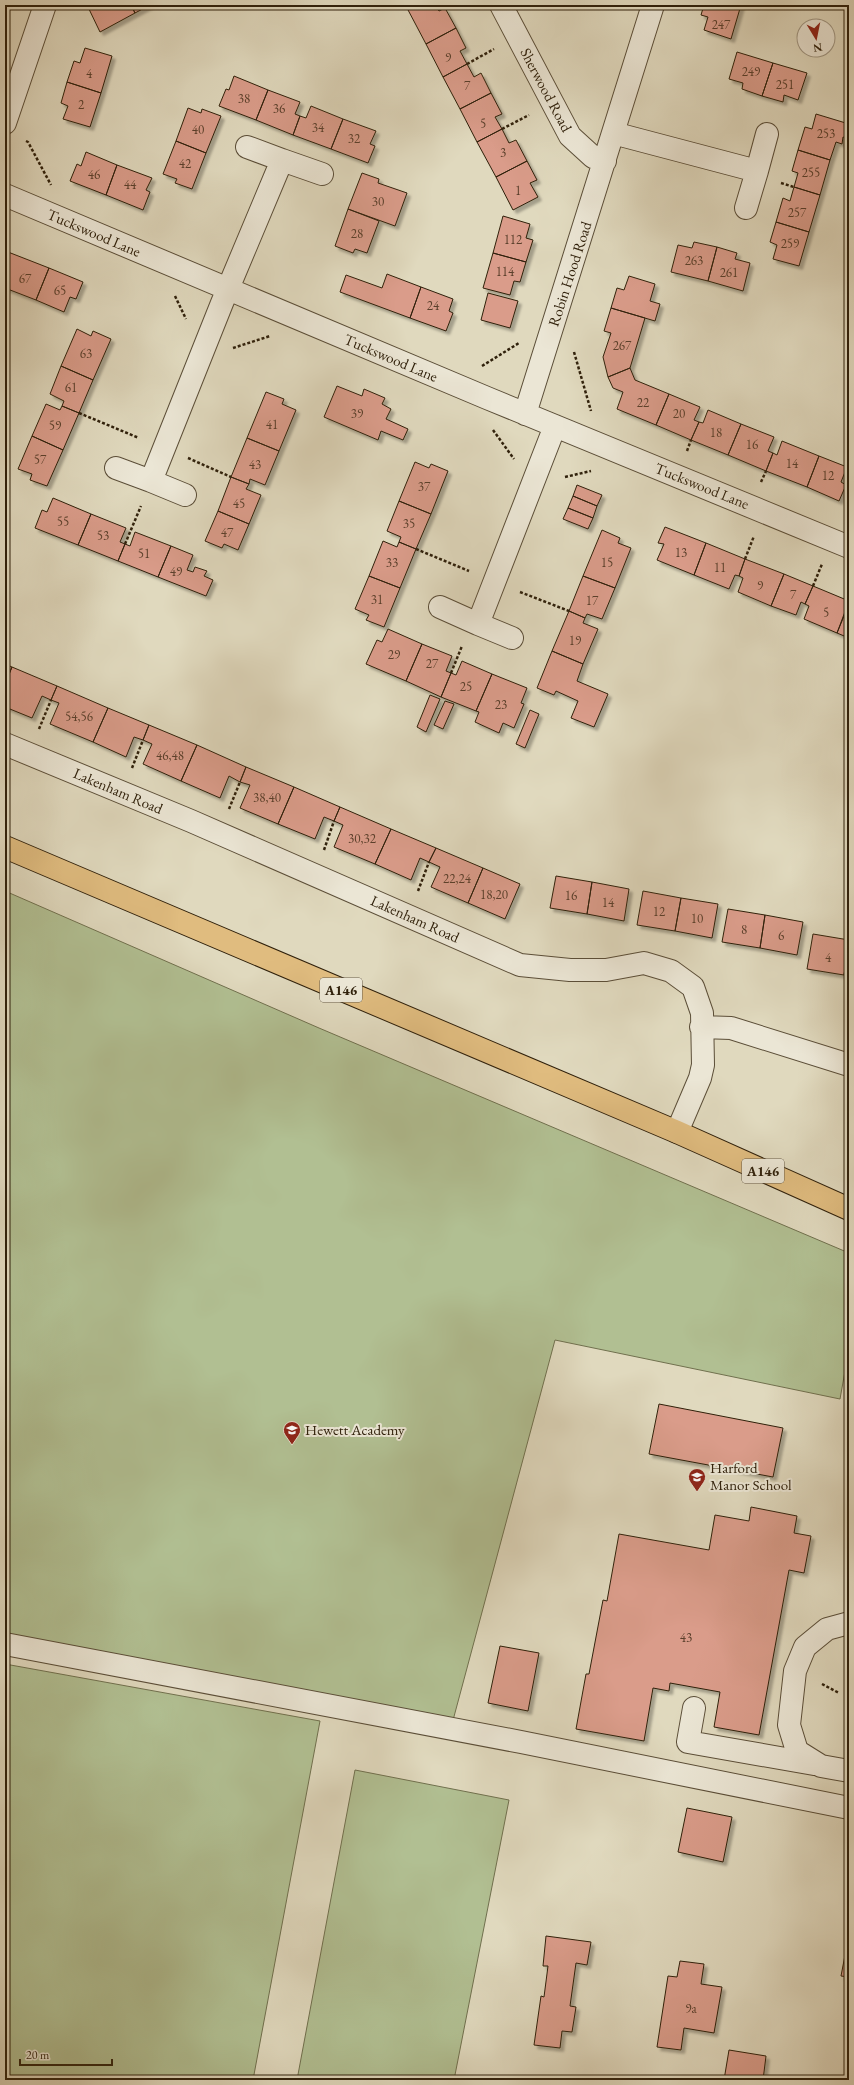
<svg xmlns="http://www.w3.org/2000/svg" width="854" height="2085" font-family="'EB Garamond',serif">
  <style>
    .green { fill: #b1bf92; stroke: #70704e }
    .building { fill: #da9c8a; stroke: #2f200b; filter: url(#shadow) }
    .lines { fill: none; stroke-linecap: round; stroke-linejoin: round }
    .minor-casing { stroke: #5b4e38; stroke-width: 24 }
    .highway-casing { stroke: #2f200b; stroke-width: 24 }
    .path { stroke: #2f200b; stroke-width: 2.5; stroke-dasharray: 3 2; stroke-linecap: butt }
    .minor { stroke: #ebe6d5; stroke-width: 22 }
    .highway { stroke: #e0bc7f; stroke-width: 22 }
    .labels { text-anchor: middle; stroke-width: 4; stroke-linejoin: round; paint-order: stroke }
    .number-label { font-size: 13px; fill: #5a3f2b }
    .shield { fill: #ebe6d5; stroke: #675b48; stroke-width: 1 }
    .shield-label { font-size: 14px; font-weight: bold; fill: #2f200b }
    .street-label { font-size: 15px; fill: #2f200b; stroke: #ebe6d5 }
    .poi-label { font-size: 15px; fill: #2f200b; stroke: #ebe6d5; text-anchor: start }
  </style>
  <defs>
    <filter id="shadow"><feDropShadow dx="3.5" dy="3.5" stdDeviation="1" flood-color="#0004"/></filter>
  </defs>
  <rect width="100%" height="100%" fill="#e0d9be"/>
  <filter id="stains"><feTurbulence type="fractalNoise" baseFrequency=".005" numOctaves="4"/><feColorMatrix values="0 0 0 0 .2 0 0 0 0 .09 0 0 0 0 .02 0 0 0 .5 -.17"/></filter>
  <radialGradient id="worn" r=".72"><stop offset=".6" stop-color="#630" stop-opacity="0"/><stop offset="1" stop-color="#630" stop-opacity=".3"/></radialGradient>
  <path class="green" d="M5,891L319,1028L849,1253V1349L840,1399L555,1340L452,1724L5,1637Z
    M5,1664L320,1721L253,2080H5Z
    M355,1770L509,1800L454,2080H297Z"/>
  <path class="building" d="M92,5H131L135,13L100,32L88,7Z
    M131,5H150L135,13Z
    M413,5H435L439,11L445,8L456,28L426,44L407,8Z
    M704,5H741L731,39L704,30L708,17L701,15Z
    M456,28L466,48L460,51L467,64L443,77L426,44Z
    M85,48L112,56L101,93L67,82L74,61L80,63Z
    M737,52L773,63L762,96L742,89L743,83L729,79Z
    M773,63L807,73L798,100L784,95L783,102L762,96Z
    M467,64L474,77L481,73L491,93L460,109L443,77Z
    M234,76L268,90L256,120L219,106L226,89L229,90Z
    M67,82L101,93L90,127L63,119L68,106L61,103Z
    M268,90L300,102L295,114L300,116L293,135L256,120Z
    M491,93L502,114L495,117L502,129L477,142L460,109Z
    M311,106L343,119L331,149L293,135L300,116L306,118Z
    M188,108L201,113L202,109L221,116L206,153L176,141Z
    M816,114L849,124V139L843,137L842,144L836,142L830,160L798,150L805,127L812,129Z
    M343,119L376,131L370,144L375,146L368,163L331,149Z
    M502,129L509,143L516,140L527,161L496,177L477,142Z
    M176,141L206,153L192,189L175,183L177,179L163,174Z
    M798,150L830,160L820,195L794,187L798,173L792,171Z
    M86,152L117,165L106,195L70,181L77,164L81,166Z
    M527,161L537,180L530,183L538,197L513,210L496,177Z
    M117,165L152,178L146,190L150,192L143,210L106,195Z
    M362,173L379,179L378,183L407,193L395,226L348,209Z
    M794,187L820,195L809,232L776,222L783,198L790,201Z
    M348,209L379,221L367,253L355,249L353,253L335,246Z
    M503,216L530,224L526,238L533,240L526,262L493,253Z
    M776,222L809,232L799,266L773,259L777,245L770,242Z
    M694,242L717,247L708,281L671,272L678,245L692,248Z
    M717,247L737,253L735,259L750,263L743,291L708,281Z
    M8,252L49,268L36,300L5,288V259Z
    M493,253L526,262L520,282L514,281L510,295L483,288Z
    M49,268L83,282L76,299L70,297L64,312L36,300Z
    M387,274L421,287L410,318L340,292L346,275L382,288Z
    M629,276L655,284L650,301L660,304L655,321L611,308L617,288L624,290Z
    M421,287L453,299L449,311L453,313L446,331L410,318Z
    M488,293L518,301L510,328L481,320Z
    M611,308L645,318L630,368L608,377L603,357L611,333L604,331Z
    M77,329L91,336L93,331L111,339L93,380L61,366Z
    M61,366L93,380L79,413L62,406L64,401L50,394Z
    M630,368L635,380L669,394L656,425L617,409L623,392L613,388L608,377Z
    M337,386L362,396L364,389L385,398L382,404L391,409L386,419L408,429L403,440L381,431L378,440L324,417Z
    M266,392L284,399L282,404L296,410L279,451L247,438Z
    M669,394L700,407L694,420L699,422L691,440L656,425Z
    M46,404L60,410L62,406L79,413L63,450L32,436Z
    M708,410L741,424L728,455L691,440L699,422L703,423Z
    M741,424L774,437L768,451L773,453L766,471L728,455Z
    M32,436L63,450L47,486L30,480L32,474L18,469Z
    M247,438L279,451L265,485L250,479L249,484L231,477Z
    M782,441L819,456L807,487L766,471L773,453L777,455Z
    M819,456L847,467L841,482L846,485L839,501L807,487Z
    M415,462L429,468L431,464L448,471L431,514L399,501Z
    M231,477L249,484L246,489L261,495L249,524L218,511Z
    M577,485L602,495L597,506L573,496Z
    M573,496L597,506L593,518L568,508Z
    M53,498L91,514L78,545L35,528L42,510L47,512Z
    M399,501L431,514L416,549L399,542L401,537L387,531Z
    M568,508L593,518L588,529L563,519Z
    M218,511L249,524L238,550L224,544L222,548L205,541Z
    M91,514L126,528L120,542L125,544L118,561L78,545Z
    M665,527L706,543L694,575L657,560L664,544L658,543Z
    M602,530L620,538L618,543L631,548L615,588L583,576Z
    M135,532L171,546L158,577L118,561L125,544L130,546Z
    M383,541L397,547L399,542L416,549L400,588L369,576Z
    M706,543L745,559L739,576L735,575L729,589L694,575Z
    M171,546L193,555L187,570L193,572L195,567L207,571L204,576L213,580L206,596L158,577Z
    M745,559L784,574L771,606L738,592L743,578L739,576Z
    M784,574L813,586L805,604L801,602L796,615L771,606Z
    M369,576L400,588L384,627L366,620L369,615L355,609Z
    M583,576L615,588L602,619L587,614L585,618L569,611Z
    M813,586L849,601L837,633L804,619L809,606L805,604Z
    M849,604V638L837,633Z
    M569,611L585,618L583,623L598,629L583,664L552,651Z
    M388,629L422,644L406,681L366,664L377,640L382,642Z
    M422,644L452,656L446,671L451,673L441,697L406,681Z
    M552,651L583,664L577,681L608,694L594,727L571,718L578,701L556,691L554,695L537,688Z
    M462,661L492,674L476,711L441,697L451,673L456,675Z
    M5,664L12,667L5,684Z
    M12,667L57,686L51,700L42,696L32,718L5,707V684Z
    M492,674L527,688L521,703L524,704L514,728L503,723L499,733L475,722L479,712L476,711Z
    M57,686L108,708L93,742L50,724L59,703L51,700Z
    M430,695L440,699L426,732L417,727Z
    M445,701L454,704L443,729L434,725Z
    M108,708L149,725L143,740L134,737L126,757L93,742Z
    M530,710L539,714L525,748L516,744Z
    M149,725L197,745L181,781L143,764L152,744L143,740Z
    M849,734V757L845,756Z
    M197,745L246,767L240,782L229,776L220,798L181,781Z
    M246,767L294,787L278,824L240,808L250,785L240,782Z
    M294,787L340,807L334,821L324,817L315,839L278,824Z
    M340,807L391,829L375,864L334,847L343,825L334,821Z
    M391,829L436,848L429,862L420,858L411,880L375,864Z
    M436,848L483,868L468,903L431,887L440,867L429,862Z
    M483,868L520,884L505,919L468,903Z
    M556,876L592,882L587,914L550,908Z
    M592,882L629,889L624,921L587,914Z
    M643,891L681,898L675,931L637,925Z
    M681,898L718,904L712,938L675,931Z
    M728,909L765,915L760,948L722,942Z
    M765,915L803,922L797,955L760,948Z
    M813,934L849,940L844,975L807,969Z
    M849,946V976L844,975Z
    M659,1404L783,1428L773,1477L649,1454Z
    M751,1507L797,1516L794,1533L811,1536L804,1573L789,1570L759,1735L714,1727L720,1692L670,1683L669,1691L653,1688L644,1741L576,1729L586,1674H589L603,1600L607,1601L619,1534L709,1550L715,1515L749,1521Z
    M500,1646L539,1653L528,1711L488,1703Z
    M687,1808L732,1817L723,1862L678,1852Z
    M546,1936L591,1942L587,1965L576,1963L570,2006L576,2007L572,2032L562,2031L560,2048L534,2045L541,1996L544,1997L548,1966H543Z
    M846,1950L849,1951V1977L841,1976Z
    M680,1961L704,1964L701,1984L722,1987L714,2033L684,2028L681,2050L657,2047L668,1976L677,1977Z
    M729,2050L766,2056L763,2080H724Z"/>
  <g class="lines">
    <defs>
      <path id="minor" d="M501,5L570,136L593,157L605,161
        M5,123L45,5
        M613,133L757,171L746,208
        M282,160L322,174
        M757,171L767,134
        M5,195L487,398L849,547
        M525,414L653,5
        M116,468L151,481L222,303L282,160L247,147
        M151,481L185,495
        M440,607L478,624L555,426
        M478,624L512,638
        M5,744L191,821L520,965L570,970H606L644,963L671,971L693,987L702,1013L703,1065L700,1078L677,1132
        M701,1027L731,1028L849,1065
        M849,1623L827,1629L805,1647L795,1671L789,1725L797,1751L821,1766L849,1771
        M5,1644L521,1742L849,1808
        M694,1708L688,1742L814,1764"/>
      <path id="highway" d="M5,847L677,1132L849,1209"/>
    </defs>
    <use href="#minor" class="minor-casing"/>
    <use href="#highway" class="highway-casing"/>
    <path class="path" d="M467,64L494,49
      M502,129L529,115
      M26,141L28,142L51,185
      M781,183L794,187
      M175,296L186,319
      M233,348L270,336
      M574,352L591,411
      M482,366L519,343
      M79,413L139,438
      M493,430L514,459
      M687,451L691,440
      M188,458L231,477
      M565,477L591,471
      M761,482L766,471
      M125,544L141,506
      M416,549L469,571
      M745,559L754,536
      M813,586L822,564
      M520,592L569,611
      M451,673L462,646
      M39,729L51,700
      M132,768L143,740
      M229,809L240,782
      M324,850L334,821
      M418,891L429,862
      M822,1684L839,1693"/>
    <use href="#minor" class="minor"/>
    <use href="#highway" class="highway"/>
  </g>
  <defs>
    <symbol id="school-pin" viewBox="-11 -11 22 30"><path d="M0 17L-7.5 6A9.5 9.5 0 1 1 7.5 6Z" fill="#8f2418" stroke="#ebe6d5"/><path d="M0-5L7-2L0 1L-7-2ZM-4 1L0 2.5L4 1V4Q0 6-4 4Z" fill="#fff"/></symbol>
  </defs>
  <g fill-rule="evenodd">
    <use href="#school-pin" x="282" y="1420" width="20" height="27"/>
    <use href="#school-pin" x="687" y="1467" width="20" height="27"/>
  </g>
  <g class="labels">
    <g class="number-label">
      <text x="721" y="29">247</text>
      <text x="448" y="62">9</text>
      <text x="751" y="76">249</text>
      <text x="89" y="78">4</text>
      <text x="785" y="89">251</text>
      <text x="467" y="90">7</text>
      <text x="244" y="103">38</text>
      <text x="81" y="109">2</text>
      <text x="279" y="113">36</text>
      <text x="483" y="128">5</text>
      <text x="318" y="132">34</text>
      <text x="198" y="134">40</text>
      <text x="826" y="138">253</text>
      <text x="354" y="143">32</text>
      <text x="503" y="157">3</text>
      <text x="185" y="168">42</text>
      <text x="811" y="177">255</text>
      <text x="94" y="179">46</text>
      <text x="130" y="189">44</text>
      <text x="518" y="195">1</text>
      <text x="378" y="206">30</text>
      <text x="797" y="217">257</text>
      <text x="357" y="238">28</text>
      <text x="513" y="244">112</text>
      <text x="790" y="248">259</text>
      <text x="694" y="265">263</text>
      <text x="505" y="276">114</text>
      <text x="729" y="277">261</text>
      <text x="25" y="283">67</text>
      <text x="60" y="295">65</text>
      <text x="433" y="310">24</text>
      <text x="622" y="350">267</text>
      <text x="86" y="358">63</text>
      <text x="71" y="392">61</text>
      <text x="643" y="407">22</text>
      <text x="357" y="418">39</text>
      <text x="679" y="418">20</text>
      <text x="272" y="429">41</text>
      <text x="55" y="430">59</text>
      <text x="716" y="437">18</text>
      <text x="752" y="449">16</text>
      <text x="40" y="464">57</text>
      <text x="792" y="468">14</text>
      <text x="255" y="469">43</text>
      <text x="828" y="480">12</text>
      <text x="424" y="491">37</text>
      <text x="239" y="508">45</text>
      <text x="63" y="526">55</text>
      <text x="409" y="528">35</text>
      <text x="227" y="537">47</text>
      <text x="103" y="540">53</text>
      <text x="681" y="557">13</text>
      <text x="144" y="558">51</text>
      <text x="392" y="567">33</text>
      <text x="607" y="567">15</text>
      <text x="720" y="572">11</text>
      <text x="176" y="576">49</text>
      <text x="760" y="590">9</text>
      <text x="793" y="599">7</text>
      <text x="377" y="604">31</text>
      <text x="592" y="605">17</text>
      <text x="826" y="617">5</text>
      <text x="575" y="645">19</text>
      <text x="394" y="659">29</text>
      <text x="432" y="668">27</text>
      <text x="466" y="691">25</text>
      <text x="501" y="709">23</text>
      <text x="79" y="721">54,56</text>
      <text x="170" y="760">46,48</text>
      <text x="267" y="802">38,40</text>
      <text x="362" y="843">30,32</text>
      <text x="457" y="883">22,24</text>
      <text x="494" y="899">18,20</text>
      <text x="571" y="900">16</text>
      <text x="608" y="907">14</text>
      <text x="659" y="916">12</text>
      <text x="697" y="923">10</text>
      <text x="744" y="934">8</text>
      <text x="781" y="940">6</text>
      <text x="828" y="962">4</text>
      <text x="686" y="1642">43</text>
      <text x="691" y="2013">9a</text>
    </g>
    <g class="shield">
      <rect x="320" y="978" width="42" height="24" rx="3"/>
      <rect x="742" y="1159" width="42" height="24" rx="3"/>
    </g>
    <g class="shield-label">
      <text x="341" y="995">A146</text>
      <text x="763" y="1176">A146</text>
    </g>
    <g class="street-label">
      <text transform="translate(546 90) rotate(62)" y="5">Sherwood Road</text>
      <text transform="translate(94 233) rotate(23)" y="5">Tuckswood Lane</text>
      <text transform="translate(570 274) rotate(-72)" y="5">Robin Hood Road</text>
      <text transform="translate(391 358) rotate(23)" y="5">Tuckswood Lane</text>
      <text transform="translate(702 486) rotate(22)" y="5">Tuckswood Lane</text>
      <text transform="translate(118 791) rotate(23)" y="5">Lakenham Road</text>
      <text transform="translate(415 919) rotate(24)" y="5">Lakenham Road</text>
    </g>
    <g class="poi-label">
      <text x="305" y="1435">Hewett Academy</text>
      <text x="710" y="1473">Harford<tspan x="710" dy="17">Manor School</tspan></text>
    </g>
  </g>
  <rect width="854" height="2085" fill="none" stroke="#e0d9be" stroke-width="20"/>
  <rect x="6" y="6" width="842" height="2073" fill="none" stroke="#2f200b" stroke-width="2"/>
  <rect x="10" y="10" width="834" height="2065" fill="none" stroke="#2f200b"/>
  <g transform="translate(816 38) rotate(170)"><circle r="19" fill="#ebe6d5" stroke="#a09784"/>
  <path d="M0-3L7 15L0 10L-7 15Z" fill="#8f2418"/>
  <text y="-6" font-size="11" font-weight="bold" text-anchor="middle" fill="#2f200b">N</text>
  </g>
  <path d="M20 2059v6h92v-6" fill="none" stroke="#2f200b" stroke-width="2"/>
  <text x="26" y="2059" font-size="12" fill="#2f200b" stroke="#ebe6d5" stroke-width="3" paint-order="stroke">20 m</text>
  <rect width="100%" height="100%" filter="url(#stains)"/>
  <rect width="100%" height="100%" fill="url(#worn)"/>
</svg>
